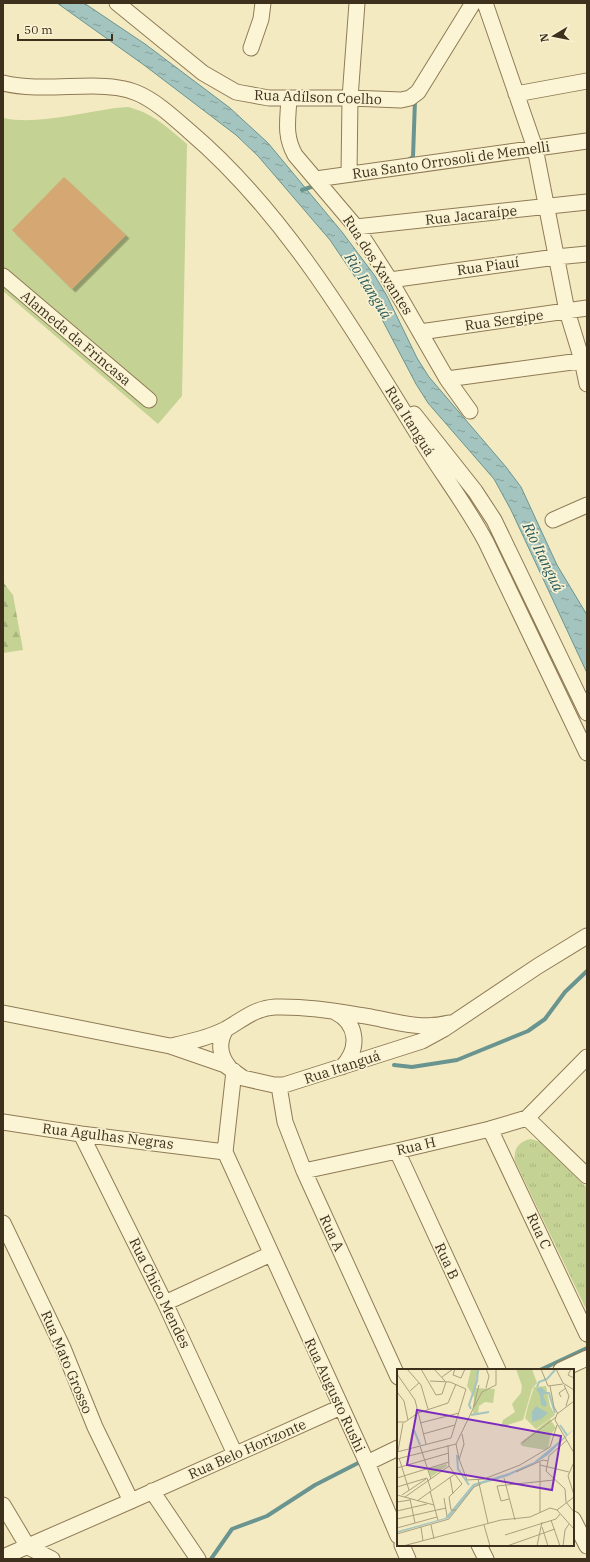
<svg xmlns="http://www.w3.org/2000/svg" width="590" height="1562" font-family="'IBM Plex Serif',serif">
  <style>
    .grass { fill: #c4d294 }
    .forest { fill: url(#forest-firs) }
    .park { fill: url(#park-tufts) }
    .water { fill: url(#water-ripples); stroke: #6a948f }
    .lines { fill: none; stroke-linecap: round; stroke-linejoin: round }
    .stream { stroke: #6a948f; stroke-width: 4 }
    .building { fill: #d5a773; filter: url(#shadow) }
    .minor-casing { stroke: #8f7b56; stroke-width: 17 }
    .minor { stroke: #fcf5d5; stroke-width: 15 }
    .labels { text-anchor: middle; stroke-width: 3.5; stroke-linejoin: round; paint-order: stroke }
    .street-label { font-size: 14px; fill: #3d301c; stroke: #f9f2d2 }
    .water-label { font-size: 15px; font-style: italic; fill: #2a5b5e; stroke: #f9f2d2 }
    .inset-river { fill: none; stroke: #a4c5bf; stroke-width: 2 }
    .inset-road { fill: none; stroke: #aaa07f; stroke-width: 1 }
    .view { fill: #7b2cbf; fill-opacity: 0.15; stroke: #7b2cbf; stroke-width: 2 }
    .inset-edge { fill: none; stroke: #3d301c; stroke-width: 2 }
  </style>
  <defs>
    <pattern id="forest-firs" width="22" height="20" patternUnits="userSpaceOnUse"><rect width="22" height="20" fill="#c4d294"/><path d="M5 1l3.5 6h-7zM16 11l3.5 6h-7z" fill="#a9b57f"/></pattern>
    <pattern id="park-tufts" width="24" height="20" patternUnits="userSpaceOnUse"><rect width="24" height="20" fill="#c4d294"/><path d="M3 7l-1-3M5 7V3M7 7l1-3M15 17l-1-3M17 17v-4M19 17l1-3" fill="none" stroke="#a9b57f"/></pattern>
    <pattern id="water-ripples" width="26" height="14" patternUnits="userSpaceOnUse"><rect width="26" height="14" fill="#a4c5bf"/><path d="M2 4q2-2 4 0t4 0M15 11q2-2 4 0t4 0" fill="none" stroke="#87a09a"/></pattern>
    <filter id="shadow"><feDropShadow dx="3.5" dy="3.5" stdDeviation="0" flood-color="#0004"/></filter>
  </defs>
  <rect width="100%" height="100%" fill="#f3eac1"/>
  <path class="grass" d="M128,107C153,113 168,128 187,144L182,396L158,424L3,291V118C36,125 81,113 115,108Z"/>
  <path class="forest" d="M3,582L13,595L23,650L3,653Z"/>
  <path class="park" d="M531,1139L541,1142L587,1188V1311L515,1161C513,1149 519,1141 531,1139Z"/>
  <path class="water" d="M57,3H84L145,44L230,108L268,143L342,232L375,276L387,296L417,358L429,377L506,467L521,487L557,565L587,615V673L511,510L494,479L428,403L416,384L376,308L330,240L258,156L236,135L144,65Z"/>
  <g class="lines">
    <path class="stream" d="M408,160L413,157L415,100
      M302,190L317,185
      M394,1065L412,1067L457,1060L528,1031L545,1019L565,992L587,971
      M540,1370L587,1348
      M211,1559L232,1529L267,1516L315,1485L362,1461"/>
  </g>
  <path class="building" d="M64,177L126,235L72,289L12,230Z"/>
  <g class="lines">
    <defs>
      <path id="minor" d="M117,3L203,73L236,92L269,98H350L401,100L410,98L418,92L473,3
        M485,3L535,148L567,311L582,360L587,384
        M251,48L261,19L263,3
        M3,83C31,90 63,86 92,86C107,86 123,87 137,93C156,101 173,117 189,131C289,216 356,335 425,446C445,478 468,508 486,542L587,753
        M516,94L587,81
        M289,98C288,120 284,135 295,155L356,227L390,280L447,379L470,411
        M349,174L350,98L357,3
        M316,179L587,141
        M356,227L587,202
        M3,276L149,400
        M390,280L556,257L587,254
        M420,332L587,308
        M447,379L587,360
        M414,414L475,491L494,520L587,713
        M553,520L587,505
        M335,1012C359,1024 359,1050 342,1067
        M3,1013L170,1046L225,1065L243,1078L274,1085H284L422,1041L444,1029L538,966L587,936
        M226,1029C218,1042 219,1055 229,1067
        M171,1046C189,1042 208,1038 226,1029C242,1020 255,1008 275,1007C307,1006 339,1012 371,1017C396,1022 423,1030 449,1023
        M279,1086L285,1122L304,1171L398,1377
        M527,1118L587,1176
        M3,1122L81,1134L225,1152L367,1463L398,1536
        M490,1129L587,1334
        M81,1134L165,1303L235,1454
        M397,1151L498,1370
        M225,1152L234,1071
        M304,1171L397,1151L490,1129L527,1118L587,1057
        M3,1223L63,1348L95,1427L131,1501
        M165,1303L271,1254
        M561,1370L587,1358
        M367,1463L398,1448
        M152,1491L198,1559
        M3,1505L28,1547L52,1559
        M573,1519L587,1546
        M402,1545L408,1559
        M479,1545L486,1559
        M3,1557L131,1501L341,1407"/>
    </defs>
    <use href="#minor" class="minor-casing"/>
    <use href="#minor" class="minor"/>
  </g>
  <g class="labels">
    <g class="street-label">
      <text transform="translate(318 97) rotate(2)" y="5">Rua Adílson Coelho</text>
      <text transform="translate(451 160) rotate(-8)" y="5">Rua Santo Orrosoli de Memelli</text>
      <text transform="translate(471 215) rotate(-6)" y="5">Rua Jacaraípe</text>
      <text transform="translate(378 265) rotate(57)" y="5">Rua dos Xavantes</text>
      <text transform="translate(488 266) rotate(-8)" y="5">Rua Piauí</text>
      <text transform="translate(504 320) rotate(-8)" y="5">Rua Sergipe</text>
      <text transform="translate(76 338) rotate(40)" y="5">Alameda da Frincasa</text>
      <text transform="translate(410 421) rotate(58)" y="5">Rua Itanguá</text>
      <text transform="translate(342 1067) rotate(-18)" y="5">Rua Itanguá</text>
      <text transform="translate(108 1136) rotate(7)" y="5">Rua Agulhas Negras</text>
      <text transform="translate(416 1146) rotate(-13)" y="5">Rua H</text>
      <text transform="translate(539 1231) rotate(65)" y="5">Rua C</text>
      <text transform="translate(332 1233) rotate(65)" y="5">Rua A</text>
      <text transform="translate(447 1261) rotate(65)" y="5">Rua B</text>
      <text transform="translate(160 1293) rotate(64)" y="5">Rua Chico Mendes</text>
      <text transform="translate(67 1362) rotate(67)" y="5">Rua Mato Grosso</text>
      <text transform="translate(335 1395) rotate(65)" y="5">Rua Augusto Rushi</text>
      <text transform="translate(247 1449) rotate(-24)" y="5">Rua Belo Horizonte</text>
    </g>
    <g class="water-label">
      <text transform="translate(368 286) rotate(58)" y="5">Rio Itanguá</text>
      <text transform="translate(543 557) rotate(64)" y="5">Rio Itanguá</text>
    </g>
  </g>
  <g transform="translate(397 1369)">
    <rect width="177" height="177" fill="#f3eac1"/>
    <path d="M153,50L159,59L154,65L151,79L148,81L125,77L123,74Z" fill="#c4d294"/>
    <path d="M74,0H83L79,9V19L98,20L96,34L88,33L82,37L81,44L76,45L77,28L70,17ZM119,0H135L140,14L135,20L126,51L104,58L106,51L118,43L115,35L124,24L125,17Z" fill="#c4d294"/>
    <path d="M149,17L153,37L158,46L139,60L128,49L131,37L137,18ZM49,95L50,97L34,108L31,100Z" fill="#c4d294"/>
    <path d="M144,18L149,23L146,27L150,35L148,38L144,36L143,26L139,20ZM139,37L151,44L144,50L135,53V43ZM177,60L151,86L140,93L111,107L78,117L52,149L0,164L1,162L48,149L76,115L112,104L137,93Z" fill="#a4c5bf"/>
    <path class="inset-river" d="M140,18L142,13L150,10L158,1M148,24H152L158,44M74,40L72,36L80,12L81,0M74,46L92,43M163,56L170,66M17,61L23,76M60,86L61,100L72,116"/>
    <path class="inset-road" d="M10,0L24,16L31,40M24,0L39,26L45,25L49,13M37,0L48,12M58,0L56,6L64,9L68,0M144,0L151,17L166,15M159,0L166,14L177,21M174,0L171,6L177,9M0,5L18,31L29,75M45,8L56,0M82,16L76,40L59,75L62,90L70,111L87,110L123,96M167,16L172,27L169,37M153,17L157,38L161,45M89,19L92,7L89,0M13,22L22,14M0,23L7,32L11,51M164,28L162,24L169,19M177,32L160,45L158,51L177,84M77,38L85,23L99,16V0M0,53H8L21,44L51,34L59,15M23,54L62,44M26,65L58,56M170,71L152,87L149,102L168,120L169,133L177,143M125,74L159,48M51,76L52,97L65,115L52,128L54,141H59M23,77L34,110M12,79L16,60M1,82L6,54M0,83L54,69L69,20L53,13L33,12M2,89L12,121M0,90L59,75M62,91L67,75L65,65M177,93L171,107L177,126M123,96L153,78L160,56M143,96L172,103M0,99L52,84M119,103L146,91L151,92M53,108L56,125M0,109L52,93M107,109L118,151M81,110L91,154M0,118L30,109L34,121M33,122L41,151M0,126L37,136M5,126L29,110M8,128L52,97M47,129L50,147M13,130L18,154M112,130L104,132L100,117L157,111M20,132L58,105M0,133L13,131M160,141L177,128M0,142L30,135M143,144V93M0,150L49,139M154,151L163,177M34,156L37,170M87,156L93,177M24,158L26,172M145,158L151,177M0,159L40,148M0,165L52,150L77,118L84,115M108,166L159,150L163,145M6,177L104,151L133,148L153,139L160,141L177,160M110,177L158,160M140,177L145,153M166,177L168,161L172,155"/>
    <path class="view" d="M20,41L164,67L155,121L10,96Z"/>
    <rect width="177" height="177" class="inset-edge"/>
  </g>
  <rect width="590" height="1562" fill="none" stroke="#3d301c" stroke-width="8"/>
  <g transform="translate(554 36) rotate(260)" stroke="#f9f2d2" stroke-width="3" paint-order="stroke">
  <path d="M0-3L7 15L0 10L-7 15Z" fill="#3d301c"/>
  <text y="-6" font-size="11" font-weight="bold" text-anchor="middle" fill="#3d301c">N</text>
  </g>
  <path d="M18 34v6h94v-6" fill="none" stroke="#3d301c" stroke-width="2"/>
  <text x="24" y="34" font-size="12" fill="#3d301c" stroke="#f9f2d2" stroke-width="3" paint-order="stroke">50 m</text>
</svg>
